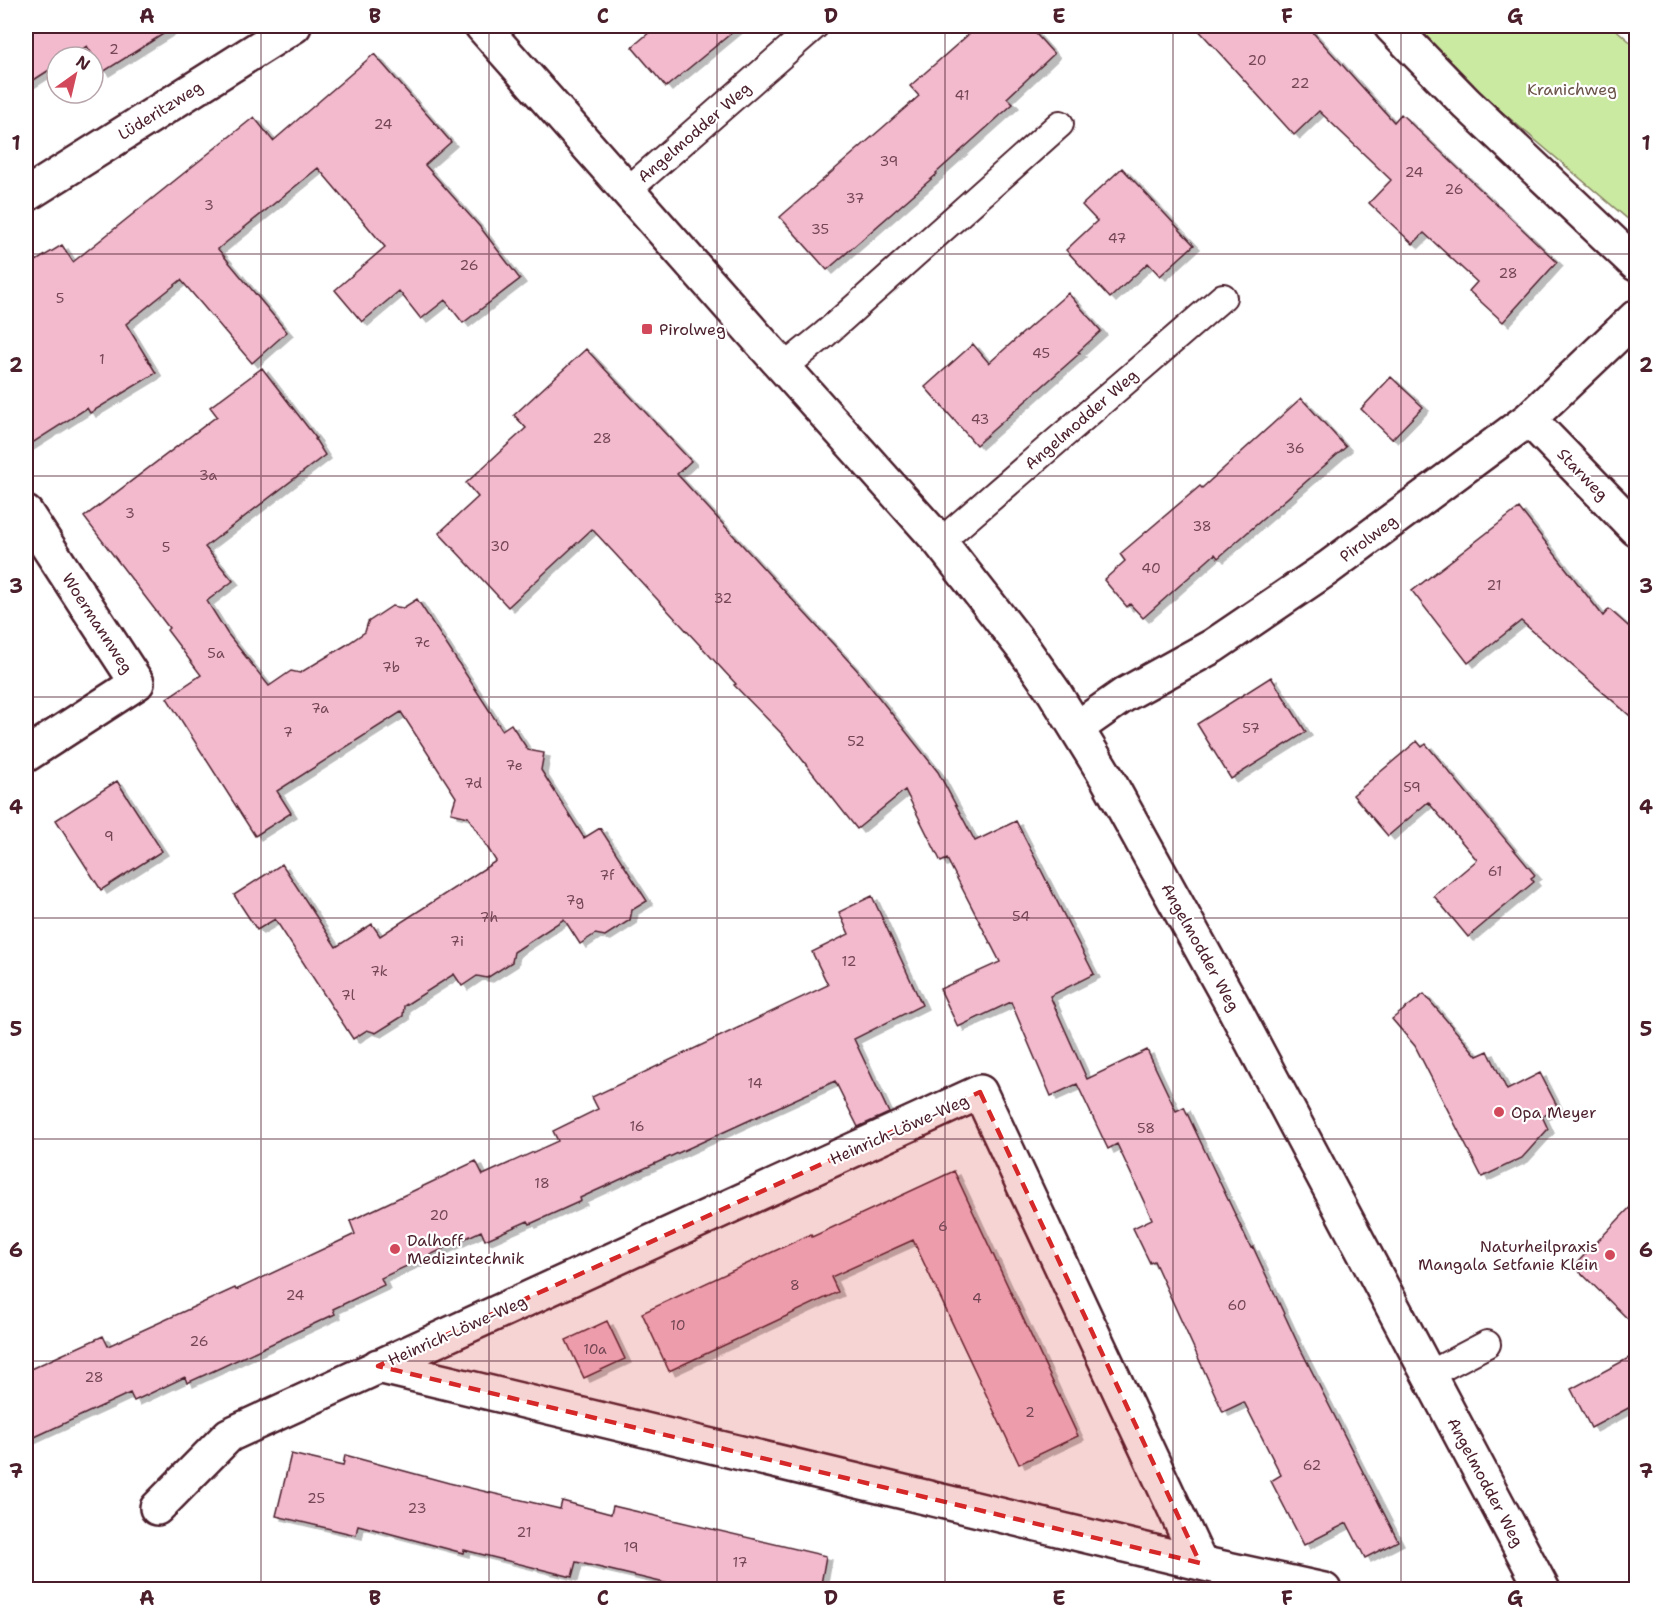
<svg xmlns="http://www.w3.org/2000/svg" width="1662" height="1615" font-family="'Shantell Sans',sans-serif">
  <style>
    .green { fill: #cbeaa1; stroke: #8a8466; stroke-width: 1.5 }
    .building { fill: #f3bace; stroke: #4a1f2b; stroke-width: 1.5; filter: url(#shadow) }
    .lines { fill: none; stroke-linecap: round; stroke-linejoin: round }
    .service-casing { stroke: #4a1f2b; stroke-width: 30 }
    .minor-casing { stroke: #4a1f2b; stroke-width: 38 }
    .tertiary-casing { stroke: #4a1f2b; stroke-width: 38 }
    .service { stroke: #fff; stroke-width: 26 }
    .minor { stroke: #fff; stroke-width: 33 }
    .tertiary { stroke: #fff; stroke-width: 33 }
    .marked { fill: #d62828; fill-opacity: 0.2; stroke: #d62828; stroke-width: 4.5; stroke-dasharray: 12 8; stroke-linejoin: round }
    .grid { fill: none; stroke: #4a1f2b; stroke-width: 1.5; stroke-opacity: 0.55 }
    .poi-dot { fill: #d1495b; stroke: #fff; stroke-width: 2 }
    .labels { text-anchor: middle; stroke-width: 4.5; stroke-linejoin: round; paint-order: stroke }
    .number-label { font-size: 14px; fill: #744654 }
    .park-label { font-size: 16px; fill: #6a5248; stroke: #fff }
    .street-label { font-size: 16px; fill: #4a1f2b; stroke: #fff }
    .poi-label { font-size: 16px; fill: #4a1f2b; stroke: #fff; text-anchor: start }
    .neatline { fill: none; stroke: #4a1f2b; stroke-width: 2 }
    .grid-label { font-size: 20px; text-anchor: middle; font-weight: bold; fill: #4a1f2b }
  </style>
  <defs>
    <filter id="shadow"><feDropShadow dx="6" dy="4" stdDeviation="0" flood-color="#0004"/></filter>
  </defs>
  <rect width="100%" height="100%" fill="#fff"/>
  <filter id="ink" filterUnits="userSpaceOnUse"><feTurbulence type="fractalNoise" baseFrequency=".0167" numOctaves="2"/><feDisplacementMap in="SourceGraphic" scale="12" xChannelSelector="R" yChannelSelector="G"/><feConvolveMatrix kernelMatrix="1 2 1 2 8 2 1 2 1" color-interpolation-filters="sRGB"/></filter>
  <g filter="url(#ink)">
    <path class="green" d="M1415,26H1612L1636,47V226L1466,81Z"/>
    <path class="building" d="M26,26H176L103,72L87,46L69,57H57V65L26,85Z
      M657,26H740L666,87L632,47Z
      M978,26H1029L1054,54L1007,98L1013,104L936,173L937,174L827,270L780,217L919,96L910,86Z
      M1195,26H1307L1394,122L1401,114L1557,262L1503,322L1469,291L1477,282L1424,233L1413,244L1369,203L1391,180L1319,111L1294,135Z
      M374,54L451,142L425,165L480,227L520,279L463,323L445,300L421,319L399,291L362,322L335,290L385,247L318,168L218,249L287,332L252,363L181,280L126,324L156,373L90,413L87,408L26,447V267L62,245L73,262L254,117L273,141Z
      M1122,168L1194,245L1160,276L1148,263L1110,298L1066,250L1097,221L1082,205Z
      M1068,293L1101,331L1078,352L1080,353L976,445L925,387L973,344L989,363Z
      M586,349L691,461L677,474L857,670L938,772L975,841L1016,821L1094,974L1050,996L1087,1079L1147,1050L1176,1111L1184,1107L1251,1248L1253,1247L1298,1344L1398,1541L1365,1558L1347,1523L1304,1545L1271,1481L1281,1475L1244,1402L1223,1412L1154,1261L1150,1263L1133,1228L1152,1219L1117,1144L1108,1149L1077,1084L1051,1096L1011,1002L958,1027L940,989L1000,962L947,859L941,862L905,790L857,829L782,734L734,685L736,684L592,529L508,607L439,533L478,497L466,483L526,428L514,415Z
      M262,368L316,438L315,439L325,455L205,547L233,581L207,601L227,633L269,686L291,671L300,673L346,645L365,632L368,622L392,606L403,608L417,599L502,730L511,724L528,750L544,753L541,770L584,838L600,828L647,901L632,910L630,920L605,936L595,934L580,944L564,919L514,952L512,962L487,978L477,976L462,986L454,974L404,1006L403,1016L376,1033L367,1030L353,1039L275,919L257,930L234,895L282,864L336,947L372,924L380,936L496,861L468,817L451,813L456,797L401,712L277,791L291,813L255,836L167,698L201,675L167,630L169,628L84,517L217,416L210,407Z
      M1391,377L1423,407L1392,439L1361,409Z
      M1301,398L1346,447L1218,558L1215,554L1143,618L1130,604L1127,607L1104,580L1125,561L1120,554L1200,486L1202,488Z
      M1519,508L1603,616L1609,609L1636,633V721L1521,621L1468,663L1412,591Z
      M1271,677L1306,732L1231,779L1197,724Z
      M1417,741L1422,747L1426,744L1535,875L1531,878L1534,882L1468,937L1434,896L1477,860L1428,802L1388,836L1353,795Z
      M117,781L162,851L101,890L56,820Z
      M872,896L922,1005L854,1039L889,1113L858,1127L835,1081L580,1198L581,1201L530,1224L528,1221L485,1240L481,1231L381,1278L384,1285L333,1309L335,1314L222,1367L187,1383L185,1377L134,1401L130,1393L26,1441V1371L103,1336L108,1346L235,1288L236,1290L355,1234L350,1221L476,1161L483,1175L558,1141L553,1131L598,1109L592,1097L828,985L812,952L849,934L839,912Z
      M1424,994L1477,1056L1488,1051L1507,1090L1540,1073L1558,1108L1542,1116L1548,1129L1522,1158L1482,1177L1415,1046L1392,1019Z
      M954,1171L1078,1436L1019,1464L913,1240L831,1277L838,1292L669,1371L642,1313L811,1234L812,1237Z
      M1636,1201V1327L1574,1266Z
      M607,1321L625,1359L584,1378L566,1340Z
      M1636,1354V1404L1591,1428L1571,1389Z
      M291,1454L343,1466L345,1455L449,1483L560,1509L562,1501L611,1514L613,1506L826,1556L820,1590H694L576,1562L572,1577L464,1550L463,1553L358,1525L356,1535L276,1516Z"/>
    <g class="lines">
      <defs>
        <path id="service" d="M628,190L815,26
          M783,368L824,335L1060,124
          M940,542L1223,297
          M1428,1375L1487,1344"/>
        <path id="minor" d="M1391,26L1466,103L1636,264
          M26,195L294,26
          M1529,419L1636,529
          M26,513L137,683L26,755
          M1077,728L1124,695L1213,646L1328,568L1529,419L1636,317
          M378,1366L1200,1563L1324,1590
          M157,1508L229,1435L980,1092L1200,1563"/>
        <path id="tertiary" d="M482,26L769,351L940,542L1023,648L1054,692L1107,778L1233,1006L1543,1590"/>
      </defs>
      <use href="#service" class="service-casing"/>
      <use href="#minor" class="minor-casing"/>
      <use href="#tertiary" class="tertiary-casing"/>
      <use href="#service" class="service"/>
      <use href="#minor" class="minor"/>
      <use href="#tertiary" class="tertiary"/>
    </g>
  </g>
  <path class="marked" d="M980,1092L1200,1563L378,1366Z"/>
  <path class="grid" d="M261,26V1590M489,26V1590M717,26V1590M945,26V1590M1173,26V1590M1401,26V1590M26,254H1636M26,476H1636M26,697H1636M26,918H1636M26,1139H1636M26,1361H1636"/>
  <g class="poi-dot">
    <rect x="641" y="323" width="12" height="12" rx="3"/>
    <circle cx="1499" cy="1112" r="6"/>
    <circle cx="395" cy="1249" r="6"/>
    <circle cx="1610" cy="1255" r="6"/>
  </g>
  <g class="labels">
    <g class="number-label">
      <text x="114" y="54">2</text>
      <text x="1257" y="65">20</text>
      <text x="1300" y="88">22</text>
      <text x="962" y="100">41</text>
      <text x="383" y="129">24</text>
      <text x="889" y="166">39</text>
      <text x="1414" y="177">24</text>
      <text x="1454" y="194">26</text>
      <text x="855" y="203">37</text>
      <text x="209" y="210">3</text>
      <text x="820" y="234">35</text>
      <text x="1117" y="243">47</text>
      <text x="469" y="270">26</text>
      <text x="1508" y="278">28</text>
      <text x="60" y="303">5</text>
      <text x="1041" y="358">45</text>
      <text x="102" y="364">1</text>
      <text x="980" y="424">43</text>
      <text x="602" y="443">28</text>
      <text x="1295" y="453">36</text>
      <text x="208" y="480">3a</text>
      <text x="130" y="518">3</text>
      <text x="1202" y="531">38</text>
      <text x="500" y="551">30</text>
      <text x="166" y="552">5</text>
      <text x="1151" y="573">40</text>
      <text x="1494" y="590">21</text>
      <text x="723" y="603">32</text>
      <text x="422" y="647">7c</text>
      <text x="216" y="658">5a</text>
      <text x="391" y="672">7b</text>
      <text x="320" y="713">7a</text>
      <text x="1251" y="733">57</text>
      <text x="288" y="737">7</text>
      <text x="856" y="746">52</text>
      <text x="514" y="770">7e</text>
      <text x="473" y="788">7d</text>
      <text x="1412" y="792">59</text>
      <text x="109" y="841">9</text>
      <text x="1495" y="876">61</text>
      <text x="607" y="880">7f</text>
      <text x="575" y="905">7g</text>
      <text x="1021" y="921">54</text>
      <text x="489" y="922">7h</text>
      <text x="457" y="946">7i</text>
      <text x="849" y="966">12</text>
      <text x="379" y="976">7k</text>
      <text x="348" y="1000">7l</text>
      <text x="755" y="1088">14</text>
      <text x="637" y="1131">16</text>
      <text x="1146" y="1133">58</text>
      <text x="542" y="1188">18</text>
      <text x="439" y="1220">20</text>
      <text x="943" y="1231">6</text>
      <text x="795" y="1290">8</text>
      <text x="295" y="1300">24</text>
      <text x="977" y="1303">4</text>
      <text x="1237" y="1310">60</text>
      <text x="678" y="1330">10</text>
      <text x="199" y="1346">26</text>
      <text x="595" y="1354">10a</text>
      <text x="94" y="1382">28</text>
      <text x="1030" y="1417">2</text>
      <text x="1312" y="1470">62</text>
      <text x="316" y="1503">25</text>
      <text x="417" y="1513">23</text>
      <text x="524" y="1537">21</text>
      <text x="631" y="1552">19</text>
      <text x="740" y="1567">17</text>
    </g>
    <g class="park-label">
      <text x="1572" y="95">Kranichweg</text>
    </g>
    <g class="street-label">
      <text transform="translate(160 110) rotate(-32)" y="6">Lüderitzweg</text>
      <text transform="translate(694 132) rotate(-41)" y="6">Angelmodder Weg</text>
      <text transform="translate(1081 419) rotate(-41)" y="6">Angelmodder Weg</text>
      <text transform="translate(1583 474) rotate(46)" y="6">Starweg</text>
      <text transform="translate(1368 538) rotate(-37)" y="6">Pirolweg</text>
      <text transform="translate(98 623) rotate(57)" y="6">Woermannweg</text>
      <text transform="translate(1201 947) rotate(61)" y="6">Angelmodder Weg</text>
      <text transform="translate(899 1129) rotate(-24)" y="6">Heinrich-Löwe-Weg</text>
      <text transform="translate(457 1330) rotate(-24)" y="6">Heinrich-Löwe-Weg</text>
      <text transform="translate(1486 1482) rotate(62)" y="6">Angelmodder Weg</text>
    </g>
    <g class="poi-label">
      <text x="659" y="335">Pirolweg</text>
      <text x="1511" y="1118">Opa Meyer</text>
      <text x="407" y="1246">Dalhoff<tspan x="407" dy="18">Medizintechnik</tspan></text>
      <text x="1598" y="1252" text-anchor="end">Naturheilpraxis<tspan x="1598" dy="18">Mangala Setfanie Klein</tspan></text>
    </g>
  </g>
  <rect width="1662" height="1615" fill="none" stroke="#fff" stroke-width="66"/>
  <g transform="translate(75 75) rotate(34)"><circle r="28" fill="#ffffff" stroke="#b7a5aa" stroke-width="1.5"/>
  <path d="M0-4.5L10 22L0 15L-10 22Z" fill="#d1495b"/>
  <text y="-9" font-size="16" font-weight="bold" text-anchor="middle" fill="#4a1f2b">N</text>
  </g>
  <rect x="33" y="33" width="1596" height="1549" class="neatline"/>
  <g class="grid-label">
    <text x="147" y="23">A</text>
    <text x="375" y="23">B</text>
    <text x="603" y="23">C</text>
    <text x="831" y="23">D</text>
    <text x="1059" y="23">E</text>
    <text x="1287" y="23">F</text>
    <text x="1515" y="23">G</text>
    <text x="16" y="150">1</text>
    <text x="1646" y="150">1</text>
    <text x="16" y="372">2</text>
    <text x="1646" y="372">2</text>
    <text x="16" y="593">3</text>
    <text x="1646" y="593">3</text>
    <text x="16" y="814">4</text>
    <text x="1646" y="814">4</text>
    <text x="16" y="1036">5</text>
    <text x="1646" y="1036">5</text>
    <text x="16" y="1257">6</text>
    <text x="1646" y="1257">6</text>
    <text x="16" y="1478">7</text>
    <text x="1646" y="1478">7</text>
    <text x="147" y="1605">A</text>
    <text x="375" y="1605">B</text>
    <text x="603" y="1605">C</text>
    <text x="831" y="1605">D</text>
    <text x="1059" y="1605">E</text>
    <text x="1287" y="1605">F</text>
    <text x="1515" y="1605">G</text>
  </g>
</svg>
